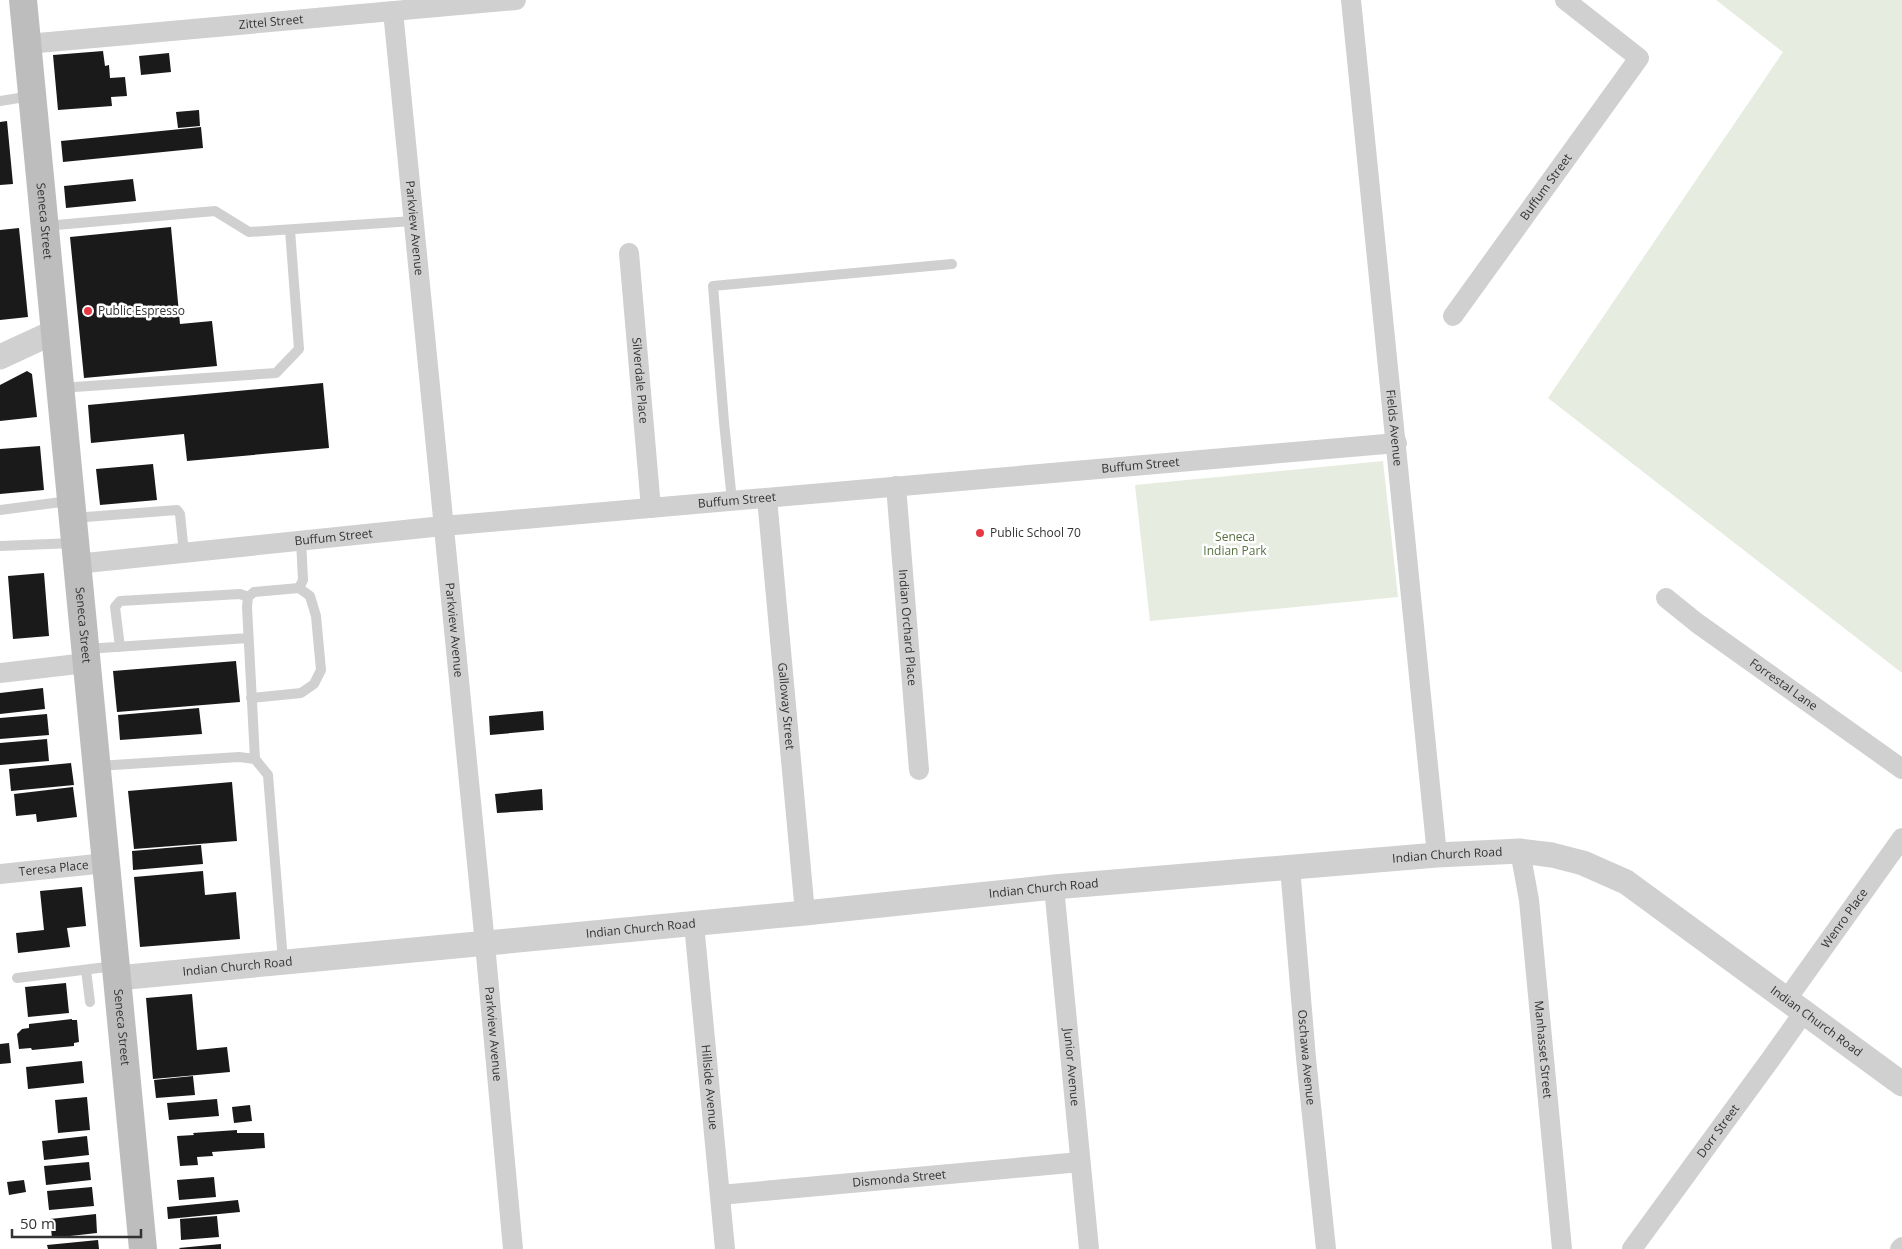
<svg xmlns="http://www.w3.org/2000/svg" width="1902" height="1249" font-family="'Open Sans',sans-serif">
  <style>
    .green { fill: #e6ecdf }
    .building { fill: #1a1a1a }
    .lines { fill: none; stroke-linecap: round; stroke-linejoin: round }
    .service { stroke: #d0d0d0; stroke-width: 10 }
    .minor { stroke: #d0d0d0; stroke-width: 20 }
    .tertiary { stroke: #d0d0d0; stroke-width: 25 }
    .secondary { stroke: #bdbdbd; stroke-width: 28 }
    .poi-dot { fill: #e63946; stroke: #fff; stroke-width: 2 }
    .labels { text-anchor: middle; stroke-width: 5; stroke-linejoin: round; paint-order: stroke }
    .street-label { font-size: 12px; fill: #333; stroke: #fff }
    .poi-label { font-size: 12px; fill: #333; stroke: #fff; text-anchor: start }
    .park-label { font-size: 12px; fill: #56703f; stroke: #fff }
  </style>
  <rect width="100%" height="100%" fill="#fff"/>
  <path class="green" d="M1716,0H1902V673L1548,398L1783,52Z
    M1383,461L1398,597L1150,621L1135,485Z"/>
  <path class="building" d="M103,51L105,66L109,65L110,78L125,77L127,96L111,97L112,106L58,110L53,55Z
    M169,53L171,72L141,75L139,56Z
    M199,110L200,126L178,128L176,112Z
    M7,121L13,184L0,185V122Z
    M201,127L203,148L63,162L61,141Z
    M133,179L136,201L66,208L64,186Z
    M171,227L180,324L212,321L217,366L84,378L70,237Z
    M19,228L28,317L0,320V230Z
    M27,371L32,374L37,417L0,421V385Z
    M323,383L329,448L187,461L184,434L91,443L88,405Z
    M40,446L44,490L0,494V449Z
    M153,464L157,500L100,505L96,469Z
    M44,573L49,636L13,639L8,576Z
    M236,661L240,702L117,712L113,671Z
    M43,688L45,709L0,714V693Z
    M199,708L202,734L120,740L118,715Z
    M543,711L544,730L490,735L489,716Z
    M47,714L49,735L0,739V718Z
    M47,739L49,761L0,765V743Z
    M71,763L74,785L11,791L9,769Z
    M232,782L237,841L134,849L128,791Z
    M73,787L77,817L37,822L36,814L16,816L14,794Z
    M542,789L543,810L497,813L495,794Z
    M201,845L203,864L133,870L132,851Z
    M203,871L205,895L236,892L240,939L140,947L134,877Z
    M82,887L86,926L67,928L70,947L18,953L16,933L44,930L40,891Z
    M66,983L69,1013L28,1017L25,987Z
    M192,994L197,1050L227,1047L230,1072L153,1079L146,998Z
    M72,1019V1020H77L79,1042L74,1043V1046L32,1050L31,1048L19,1049L17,1034L22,1029L29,1028V1024Z
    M9,1043L11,1063L0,1064V1044Z
    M82,1061L84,1083L28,1089L26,1067Z
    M193,1076L195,1095L156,1098L154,1080Z
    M87,1097L90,1130L58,1133L55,1100Z
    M217,1099L219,1116L169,1120L167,1103Z
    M250,1105L252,1121L234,1123L232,1107Z
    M237,1130V1133H264L265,1148L212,1152L213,1156L197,1157L198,1165L180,1166L177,1136L194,1135L193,1133Z
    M87,1136L89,1155L44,1160L42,1141Z
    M89,1162L91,1180L46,1185L44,1166Z
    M214,1177L216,1197L179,1200L177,1180Z
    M24,1180L26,1192L9,1195L7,1182Z
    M92,1187L94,1206L49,1210L47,1191Z
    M238,1200L240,1212L168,1219L167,1207Z
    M96,1214L97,1233L52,1238L50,1219Z
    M217,1216L219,1237L181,1240L180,1219Z
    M98,1240L99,1249H48L47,1245Z
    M221,1244V1249H180L179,1248Z"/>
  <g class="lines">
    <path class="service" d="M0,101L31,96
      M45,226L215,211L249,232L413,221
      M60,388L276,373L299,349L290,230
      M732,501L724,422L713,286L952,264
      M0,510L69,501
      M73,518L177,510L180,514L184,553
      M0,546L74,543
      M120,647L115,607L120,601L240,594L248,597
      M86,649L248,638
      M251,698L301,693L314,684L321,670L316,616L310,596L299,588
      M255,759L247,607L248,597L254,592L299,588L303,580L301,540
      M98,766L239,757L255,759L268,775L283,961
      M86,970L90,1002
      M17,978L115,966"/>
    <g class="minor">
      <path id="s1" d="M1351,0L1437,855"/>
      <path id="s2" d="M393,11L485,944L513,1249"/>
      <path id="s3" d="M27,44L516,0"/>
      <path id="s4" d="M629,253L651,508"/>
      <path id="s5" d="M1453,316L1639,58L1565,0"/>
      <path id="s6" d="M896,486L919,770"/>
      <path id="s7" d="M767,498L805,913"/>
      <path id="s8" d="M76,564L443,526L1397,443"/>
      <path id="s9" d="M1666,598L1697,623L1902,769"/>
      <path d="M0,673L86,663"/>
      <path id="s10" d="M1520,851L1529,900L1562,1249"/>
      <path id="s11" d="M1290,867L1306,1058L1326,1249"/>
      <path id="s12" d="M0,874L106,863"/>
      <path id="s13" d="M1054,887L1089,1249"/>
      <path id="s14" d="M694,924L725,1249"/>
      <path id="s15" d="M1787,999L1902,838"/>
      <path id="s16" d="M720,1195L1080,1162"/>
      <path id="s17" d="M1632,1249L1770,1060L1804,1012"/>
      <path d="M1900,1249L1902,1247"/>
    </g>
    <g class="tertiary">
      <path d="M0,357L54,332"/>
      <path id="s18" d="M117,978L805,913L1054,887L1437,855L1520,851L1552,855L1583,863L1626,882L1902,1084"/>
    </g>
    <path class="secondary" id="s19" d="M23,0L143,1249"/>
  </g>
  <g class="poi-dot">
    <circle cx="88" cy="311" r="5"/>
    <circle cx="980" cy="533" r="5"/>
  </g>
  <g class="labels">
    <g class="street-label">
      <text dy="4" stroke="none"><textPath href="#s3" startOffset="245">Zittel Street</textPath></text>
      <text dy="4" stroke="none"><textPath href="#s5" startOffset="159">Buffum Street</textPath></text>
      <text dy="4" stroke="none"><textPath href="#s19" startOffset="222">Seneca Street</textPath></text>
      <text dy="4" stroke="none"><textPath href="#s2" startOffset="218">Parkview Avenue</textPath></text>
      <text dy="4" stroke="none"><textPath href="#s4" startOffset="128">Silverdale Place</textPath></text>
      <text dy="4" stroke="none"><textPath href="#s1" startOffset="430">Fields Avenue</textPath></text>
      <text dy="4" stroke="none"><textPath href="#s8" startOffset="1069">Buffum Street</textPath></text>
      <text dy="4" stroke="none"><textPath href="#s8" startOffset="664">Buffum Street</textPath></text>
      <text dy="4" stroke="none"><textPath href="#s8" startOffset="259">Buffum Street</textPath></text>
      <text dy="4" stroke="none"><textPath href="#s19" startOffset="628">Seneca Street</textPath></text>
      <text dy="4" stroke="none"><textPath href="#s6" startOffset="142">Indian Orchard Place</textPath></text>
      <text dy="4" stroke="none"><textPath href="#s2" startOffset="622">Parkview Avenue</textPath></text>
      <text dy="4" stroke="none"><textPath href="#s9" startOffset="146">Forrestal Lane</textPath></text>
      <text dy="4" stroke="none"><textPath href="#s7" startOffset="209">Galloway Street</textPath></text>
      <text dy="4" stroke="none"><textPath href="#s18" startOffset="1336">Indian Church Road</textPath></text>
      <text dy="4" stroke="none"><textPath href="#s12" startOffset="54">Teresa Place</textPath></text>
      <text dy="4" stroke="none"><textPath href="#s18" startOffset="931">Indian Church Road</textPath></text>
      <text dy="4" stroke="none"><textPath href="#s15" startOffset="99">Wenro Place</textPath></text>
      <text dy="4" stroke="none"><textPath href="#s18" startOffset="526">Indian Church Road</textPath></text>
      <text dy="4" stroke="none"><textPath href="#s18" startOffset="121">Indian Church Road</textPath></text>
      <text dy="4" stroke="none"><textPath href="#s18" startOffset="1756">Indian Church Road</textPath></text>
      <text dy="4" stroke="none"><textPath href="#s19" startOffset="1032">Seneca Street</textPath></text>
      <text dy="4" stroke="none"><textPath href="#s2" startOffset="1028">Parkview Avenue</textPath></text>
      <text dy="4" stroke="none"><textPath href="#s10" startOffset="200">Manhasset Street</textPath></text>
      <text dy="4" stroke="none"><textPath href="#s11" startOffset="191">Oschawa Avenue</textPath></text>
      <text dy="4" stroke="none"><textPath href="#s13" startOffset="181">Junior Avenue</textPath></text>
      <text dy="4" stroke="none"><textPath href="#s14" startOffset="164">Hillside Avenue</textPath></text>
      <text dy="4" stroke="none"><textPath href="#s17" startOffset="146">Dorr Street</textPath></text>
      <text dy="4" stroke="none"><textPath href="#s16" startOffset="180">Dismonda Street</textPath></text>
    </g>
    <g class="poi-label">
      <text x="98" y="315">Public Espresso</text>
      <text x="990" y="537">Public School 70</text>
    </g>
    <g class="park-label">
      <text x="1235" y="541">Seneca<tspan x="1235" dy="14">Indian Park</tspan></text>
    </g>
  </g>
  <path d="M12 1229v8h129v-8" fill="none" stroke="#333333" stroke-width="2.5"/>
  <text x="20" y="1229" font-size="15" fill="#333333" stroke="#ffffff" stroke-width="4" paint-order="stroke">50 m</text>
</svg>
